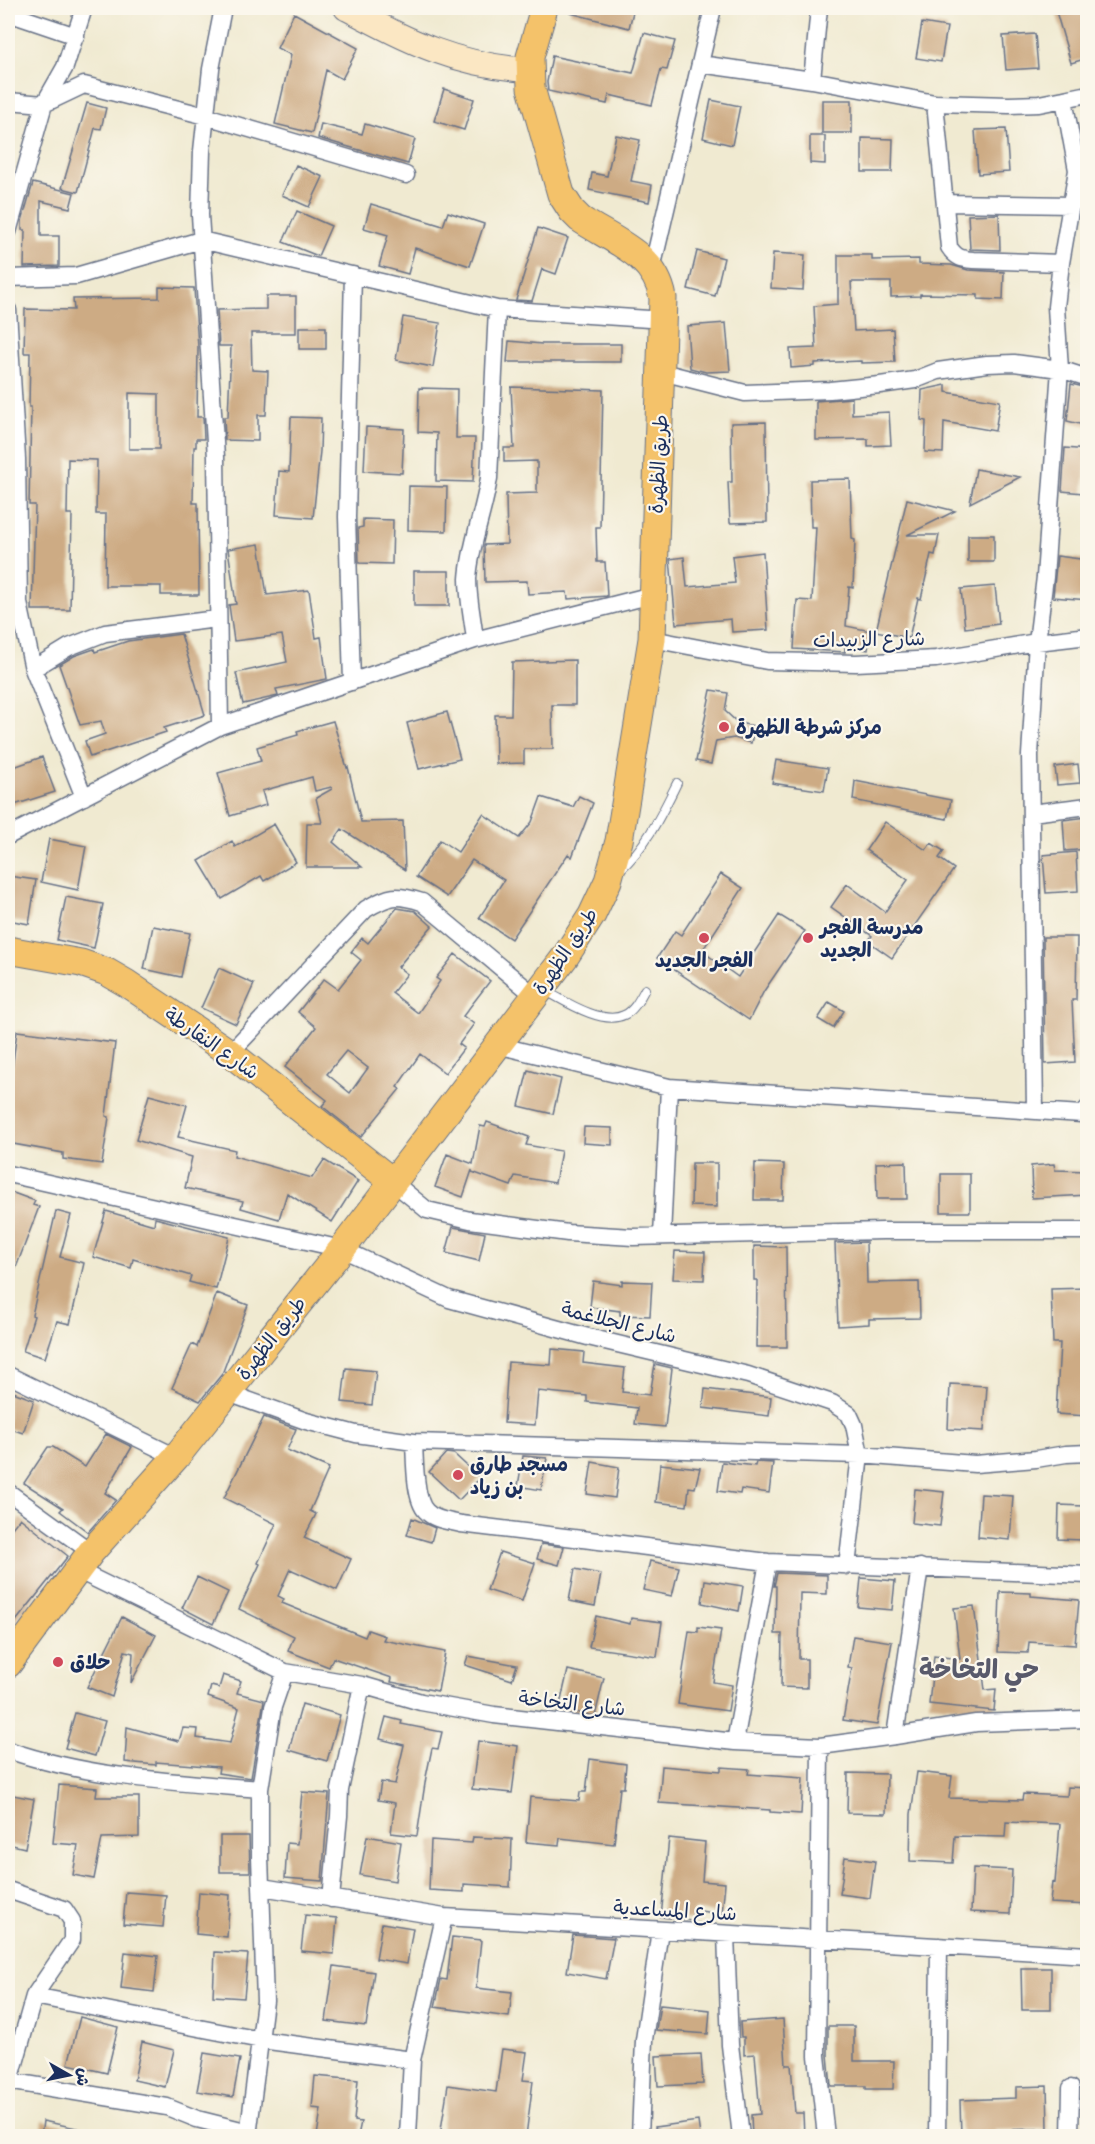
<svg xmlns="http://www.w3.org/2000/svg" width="1095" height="2144" font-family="Itim,'Playpen Sans Arabic',sans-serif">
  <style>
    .building { fill: #cdab84; fill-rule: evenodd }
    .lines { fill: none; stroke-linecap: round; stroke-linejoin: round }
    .service-casing { stroke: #667086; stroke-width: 10 }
    .minor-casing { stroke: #667086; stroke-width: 19 }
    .secondary-casing { stroke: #667086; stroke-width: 26 }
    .primary-casing { stroke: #667086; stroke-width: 29 }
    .service { stroke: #fff; stroke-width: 8 }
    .minor { stroke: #fff; stroke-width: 16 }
    .secondary { stroke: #fbe7c3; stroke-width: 24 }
    .primary { stroke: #f4c26a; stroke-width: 27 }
    .poi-dot { fill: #d1495b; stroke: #fbf7ec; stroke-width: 2 }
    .labels { text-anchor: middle; stroke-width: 4.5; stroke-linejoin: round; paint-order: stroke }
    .street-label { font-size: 20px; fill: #1b2f5e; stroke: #fbf7ec }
    .poi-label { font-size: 20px; font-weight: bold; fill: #1b2f5e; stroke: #fbf7ec; text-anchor: start }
    .district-label { font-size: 26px; font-weight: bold; fill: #595a6b; stroke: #fbf7ec }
  </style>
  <rect width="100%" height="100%" fill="#fbf7ec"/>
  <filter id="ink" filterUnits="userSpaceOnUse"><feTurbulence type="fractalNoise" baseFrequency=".0167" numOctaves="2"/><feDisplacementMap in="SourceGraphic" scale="12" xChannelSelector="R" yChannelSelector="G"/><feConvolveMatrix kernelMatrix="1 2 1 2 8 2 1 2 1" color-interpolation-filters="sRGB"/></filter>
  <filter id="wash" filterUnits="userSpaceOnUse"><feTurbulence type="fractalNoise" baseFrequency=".008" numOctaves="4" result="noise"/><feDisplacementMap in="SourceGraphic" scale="24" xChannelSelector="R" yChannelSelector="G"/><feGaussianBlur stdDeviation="1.35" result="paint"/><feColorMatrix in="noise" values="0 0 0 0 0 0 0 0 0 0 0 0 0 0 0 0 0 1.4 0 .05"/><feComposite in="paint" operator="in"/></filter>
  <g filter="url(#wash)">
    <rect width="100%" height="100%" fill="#f0ead1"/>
    <g id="blocks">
      <path class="building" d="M571,8H634L629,28L570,13Z
        M1055,8H1088V58L1071,63Z
        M294,13L358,48L342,79L326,70L312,133L275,124L291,55L277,48Z
        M922,23L947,27L941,62L916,58Z
        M644,33L675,41L667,70L661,69L652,105L609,95L607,104L548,91L547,82L552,56L633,73Z
        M1035,34L1038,68L1006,70L1003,36Z
        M444,89L474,99L464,130L434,121Z
        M711,100L740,106L732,145L703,138Z
        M822,100H852V133H822Z
        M87,103L106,108L101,129L95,128L78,192L62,188Z
        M321,124L362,134L365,124L415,139L408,164L318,138Z
        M1006,129L1009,172L978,174L975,130Z
        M616,135L640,140L631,181L652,185L649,202L589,190L592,173L607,176Z
        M810,136H825V164L810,163Z
        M862,138L893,139L892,172H862Z
        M296,165L323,177L309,207L282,195Z
        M33,183L74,193L70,208L41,201V236H59V266L24,267L25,230H22V221Z
        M371,204L443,226L448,212L484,224L470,266L415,248L408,274L379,266L388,235L364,228Z
        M297,211L331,226L318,256L283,242Z
        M999,214L1000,250L970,249L968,215Z
        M538,228L568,238L556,274L542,269L532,301L516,300Z
        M697,251L724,258L715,296L688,289Z
        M773,253L805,255L803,290L771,288Z
        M838,255H872V260L919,259V264L951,265L968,270L1004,272L1003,300L978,299V295L920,294V296L891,297V282H851L854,331L893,329L895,362L861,363V361L815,363V366L791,368L790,349L816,348L814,306L838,304Z
        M159,287L194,288L198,347L197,417H203L204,439H196V447H194L193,503H198L199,595H161V586H105L106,514H96L97,460L68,459L67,514H72L70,610H32L35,505H29L31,407H29L30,353H24L25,309L74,310L73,299L159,298ZM129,393L159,394V449H129Z
        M266,296H296V333H251L252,370L268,371L266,415H258V441L225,440L224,417H228L231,346H219L217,310L266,309Z
        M403,317L440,323L433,367L396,360Z
        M726,323L730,371L706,372L690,368L687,326Z
        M299,327H326V349H299Z
        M509,341L542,344H621V362H507Z
        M1071,384L1088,388V426L1067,421Z
        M946,385V392L1000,401L995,431L944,422L943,453L925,452L926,421L921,420L922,390Z
        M511,387L603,390L600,527H596L597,562H605L607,596L568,599L567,592L528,594L527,581L485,582L484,545L507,544L506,494L537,493V461L504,462V448H514Z
        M419,388L457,389L456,438H475L473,482L436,481L437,433L418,432Z
        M852,398V414L889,412L891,445L868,446V439L816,440V401Z
        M291,417L321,418L320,451L313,518L276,515L279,471L289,472Z
        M766,422L767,522L730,523L728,482H732L731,423Z
        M366,427L404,429L402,473L364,471Z
        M1065,448L1087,450L1083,493L1062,491Z
        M976,469L1020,477L970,503Z
        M850,479L852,539L855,540L853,588L849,587L846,626L871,631L868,650L845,646V652L794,649L797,600L812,601L816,527H811L810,480Z
        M409,486L447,487L446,531L408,530Z
        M907,499L955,511L907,535H939L935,555L931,554L921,599L918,598L909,638L876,631Z
        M363,519L393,520L392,564L359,563L358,528L363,527Z
        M968,535H994V562H968Z
        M259,544L267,595L309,590L316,638L321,637L327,679L276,689L278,696L243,704L236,673L287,662L282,635L234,641L229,605L236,604L228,549Z
        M763,552L768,630L732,632L731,619L676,624L670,559L684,557L687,587L735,583L732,556Z
        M1057,556L1088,560V600L1053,597Z
        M414,571H449V606H414Z
        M995,586L999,624L965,628L961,589Z
        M181,634L205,715L164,728L166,732L90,757L85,741L105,734L101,721L80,725L59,665L74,656L94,649L95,652L128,641Z
        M575,660V705H552L553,749H524V763L496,764L495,715H511L512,662Z
        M711,690L728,693L725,711L738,723L755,726L751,743L734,738L716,741L711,764L696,761Z
        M447,712L460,759L419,769L407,723Z
        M333,721L347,768L348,767L361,822L403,821L405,870L342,829L333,842L362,867H306L307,823H322L316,798L332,789L331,787L315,791L312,777L262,791L266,805L230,816L218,773L261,761L257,747L298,735L297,731Z
        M42,757L55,792L8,807V769Z
        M776,760L828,768L824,791L772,783Z
        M1078,764L1080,783L1057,785L1055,767Z
        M855,781L951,800L947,819L853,800Z
        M579,796L593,803L572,857L568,854L511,939L479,918L504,880L472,860L447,897L416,877L440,840L458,852L483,814L519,838L532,822L541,797L573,807Z
        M1088,817V849L1065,851L1063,820Z
        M885,822L926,850L931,843L944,851L939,858L954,869L892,958L868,941L872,936L831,907L847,884L885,912L908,880L866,850Z
        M274,824L296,862L264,881L261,876L222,899L199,861L232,841L235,847Z
        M49,839L86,846L78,890L41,882Z
        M1076,852L1078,891L1046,893L1043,855Z
        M721,874L743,888L702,951L738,977L779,915L805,931L764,991L749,1020L657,958L675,931L681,935Z
        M8,876L36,880L29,924L8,920Z
        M66,897L103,904L94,948L57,940Z
        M397,908L415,911L432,926L398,967L407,974L392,993L418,1013L440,981L436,978L455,954L490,981L463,1016L474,1024L459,1044L464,1048L445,1073L420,1054L397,1087L400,1089L361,1137L322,1106L327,1100L285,1067L316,1027L298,1012L324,979L338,989L361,960L351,952L362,938L368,943ZM346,1051L368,1068L350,1093L327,1074Z
        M153,926L190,933L181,977L144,969Z
        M1043,937H1077L1076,1000H1072L1075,1062L1045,1064Z
        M219,968L254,984L236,1024L201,1008Z
        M829,1002L844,1011L833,1028L818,1019Z
        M17,1031L115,1043L106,1116L109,1117L102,1164L63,1159V1153L8,1143V1092L9,1093Z
        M528,1070L561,1079L553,1114L519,1106Z
        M149,1095L187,1105L178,1137L235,1150L234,1156L312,1178L324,1160L358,1181L332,1222L287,1193L279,1219L241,1208L243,1201L185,1188L192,1157L136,1140Z
        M487,1122L529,1137L526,1145L561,1151L555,1183L515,1176L511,1186L472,1172V1170L463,1197L435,1187L447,1154L473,1164L480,1126L485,1127Z
        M584,1127L612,1128V1145L583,1143Z
        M906,1162L907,1199H877L876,1163Z
        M692,1163H717V1207L691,1206Z
        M755,1163L784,1164L783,1200H754Z
        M1054,1164L1055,1170L1088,1171V1195L1032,1198L1031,1166Z
        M941,1174H970V1212H941Z
        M8,1191L35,1201L33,1205L39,1207L9,1286Z
        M56,1211L71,1215L60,1257L84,1263L70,1324L57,1321L45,1358L23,1351L34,1316L32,1315Z
        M106,1211L154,1225L155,1218L229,1237L216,1289L189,1282L191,1276L133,1259L131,1268L93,1257Z
        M453,1227L485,1233L479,1261L446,1253Z
        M866,1242L867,1283L919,1282L920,1318L869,1319V1324L838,1326L835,1243Z
        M754,1246L786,1247L787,1347H756L757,1280H754Z
        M675,1251L705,1252L704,1280L673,1279Z
        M593,1281L622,1285V1281L652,1282L650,1316L620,1315V1311L590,1307Z
        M1088,1288V1416L1056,1414L1060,1343H1053L1051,1289Z
        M217,1293L248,1305L222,1374L200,1401L172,1388L192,1344L197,1347Z
        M552,1349L584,1352L583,1363L625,1368L622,1392L650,1395L655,1364L672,1368L665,1427L635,1424L637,1408L587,1402V1396L538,1391L535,1425L504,1423L508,1362L551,1365Z
        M346,1368L376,1371L372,1405L342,1402Z
        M950,1384L987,1386L984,1431L948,1429Z
        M705,1389L771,1397L769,1416L703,1408Z
        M8,1390L34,1400L23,1433L8,1428Z
        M264,1417L296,1429L287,1450L329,1468L310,1511L316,1514L304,1538L351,1559L337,1590L290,1569L278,1596L284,1599L282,1603L365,1637L368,1630L385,1636L383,1640L445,1652L438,1691L391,1682L392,1678L333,1658L329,1667L288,1651L294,1636L239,1609L260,1564L258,1563L276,1524L224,1498Z
        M106,1434L132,1447L105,1493L116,1500L88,1532L60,1511L63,1508L24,1483L48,1447H53L85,1467Z
        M446,1453L454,1454L480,1478L459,1500L429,1472Z
        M523,1456L547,1458L541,1490L518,1486Z
        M592,1462L619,1467L615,1498L587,1494Z
        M722,1462L755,1466L756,1462L773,1463L769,1493L741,1489L740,1494L718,1491Z
        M660,1464L700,1468L695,1488L689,1487L687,1506L656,1502Z
        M915,1489L944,1492L940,1526L912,1523Z
        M981,1494L1013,1496L1010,1540L978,1537Z
        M1059,1505L1084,1506L1082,1540L1058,1539Z
        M20,1518L68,1556L8,1631V1533Z
        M412,1518L435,1528L431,1542L407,1535Z
        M541,1544L564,1547L559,1565L537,1559Z
        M500,1552L535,1563L522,1601L487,1590Z
        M650,1561L679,1567L672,1596L643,1590Z
        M575,1569L601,1574L595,1606L569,1601Z
        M777,1573L827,1575V1594L800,1593L799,1659H807V1688L781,1687L782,1634H775L776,1586H774Z
        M197,1577L228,1592L213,1624L182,1608Z
        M861,1578L895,1581L892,1610L858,1607Z
        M705,1580L743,1586L739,1611L702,1603Z
        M1000,1592L1031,1593V1596L1079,1600L1075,1645L1029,1642L1028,1653L998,1652Z
        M974,1606L985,1690L996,1689L994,1711L929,1704L934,1656L960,1659L954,1608Z
        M596,1616L630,1624L631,1618L662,1622L657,1657L589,1647Z
        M122,1617L156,1635L131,1683L133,1653L125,1651L112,1697L87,1687Z
        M698,1627L721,1630L713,1682L732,1685L728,1711L678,1704L689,1631L698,1632Z
        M853,1636L892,1642L877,1725L843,1720L852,1668L848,1667Z
        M468,1656L517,1665L512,1680L465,1665Z
        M568,1670L604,1678L595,1716L559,1709Z
        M223,1675L241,1681L237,1693L264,1700L251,1778L218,1773L219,1767L156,1762V1765L125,1762L127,1727L179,1741L183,1728L198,1729L197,1738L230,1743L239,1708L208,1697L211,1686L219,1688Z
        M302,1704L340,1715L327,1761L289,1750Z
        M75,1713L105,1721L95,1756L65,1748Z
        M386,1717L402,1721L401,1724L442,1732L438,1749L432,1748L426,1777L417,1836L391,1833L395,1803L378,1800L381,1782L395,1784L404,1745L380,1739Z
        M478,1741L518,1746L512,1793L472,1789Z
        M590,1759L626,1764L624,1788H620L614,1844L560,1838L559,1845L526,1842L530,1797L579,1801L580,1792H586Z
        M662,1766L721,1771V1767L749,1769L748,1774L803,1778L801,1814L770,1812V1810L659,1803Z
        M917,1772L952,1776L949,1798L1022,1800L1023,1794L1067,1796L1068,1787L1088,1788V1905L1050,1903L1052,1882L1055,1883L1060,1824L1006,1822L1005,1837L955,1836L953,1863L910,1861L911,1814Z
        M848,1773L887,1774L886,1814L847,1813Z
        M59,1785L97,1788L96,1797H139V1837L102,1838L94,1879L73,1875L78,1845L53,1843Z
        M302,1792L329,1794L322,1881L285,1878L287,1843L297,1844Z
        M8,1794L34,1799L25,1848L8,1844Z
        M220,1836H249L250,1872H220Z
        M367,1836L401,1842L395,1881L360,1875Z
        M473,1837L512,1839L510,1887L464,1884V1892L429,1890L431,1840L472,1843Z
        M669,1838L705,1842L702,1881L725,1883L722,1914L693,1910L692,1920L661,1917Z
        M845,1857L875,1861L870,1898L840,1894Z
        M973,1868L1012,1870L1010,1914L971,1912Z
        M126,1892L166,1895L163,1927L123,1924Z
        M199,1892L230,1895L227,1937L196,1934Z
        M305,1915L337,1918L334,1954L301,1951Z
        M382,1923L413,1928L407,1964L376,1959Z
        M573,1935L614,1938L606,1979L567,1972Z
        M452,1937L481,1940L476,1988L512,1992L509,2017L435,2007L441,1979L447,1980Z
        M125,1952L158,1956L154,1992L121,1988Z
        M215,1952L248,1954L244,1998L213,1996Z
        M334,1966L374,1972L366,2026L326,2021Z
        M1021,1968H1051V2010H1022Z
        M660,2005L710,2010L708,2034L656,2030Z
        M80,2017L118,2027L107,2073L68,2064Z
        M783,2019L786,2065H791L795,2113H803L804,2136H752L751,2115L760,2114L755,2054L744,2055V2037H741L740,2022Z
        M828,2026H854V2061H894L893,2089H866V2086H831L828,2055Z
        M142,2042L174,2050L165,2087L134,2080Z
        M502,2049L527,2052L523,2080L533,2081L526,2136H440L448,2085L496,2092Z
        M204,2053L240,2059L233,2097L197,2091Z
        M701,2054L703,2084L658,2086L656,2056Z
        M315,2076L358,2080L354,2121L361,2122L358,2136H317L321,2109L312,2108Z
        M1047,2086L1048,2129L995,2130V2136H961L960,2100L1016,2098V2087Z
        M43,2121L86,2130L85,2136H41Z
        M698,2121L700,2136H656L655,2127Z"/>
    </g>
  </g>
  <g filter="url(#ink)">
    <use href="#blocks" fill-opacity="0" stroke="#667086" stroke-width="1.5"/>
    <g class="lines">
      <defs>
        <path id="service" d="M619,871C646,847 661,815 677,783
          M544,990C563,1000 602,1026 624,1015C634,1011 640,998 645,989"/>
        <path id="minor" d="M8,13L76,36
          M700,64L812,80L935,103L1009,105L1039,104L1064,99L1077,170L1061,263L1056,307L1060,369L1045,577L1037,642L1030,755L1035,1110
          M812,80L819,8
          M1064,99L1088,94
          M8,101L44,104L84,85L206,116L406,175
          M935,103L949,247C956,258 962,259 973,260L1061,263
          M945,203L1072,205
          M8,232L44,104L65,67L84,8
          M652,269L713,8
          M8,278L76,276L201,240L497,309L664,320
          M8,310L17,459L19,603L33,669L84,797
          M662,372L745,393L830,390L880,385L915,380L938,371L987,364L1014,363L1060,369L1088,378
          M652,639L767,661L856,663L936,659L1037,642L1088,636
          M475,640C473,620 468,599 468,579C470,545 484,512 489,478L497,309
          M33,669L69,647L105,633L217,619
          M352,682L347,517L353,275
          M220,726L216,457L200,215L202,151L211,69L223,8
          M1031,813L1088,806
          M8,836L220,726L475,640L652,595
          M497,1045L669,1087L1082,1114L1088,1108
          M230,1053L366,909C390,895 396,894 422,902L535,996
          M8,1174L342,1249L449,1299L588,1337L748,1375L832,1403L849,1414L854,1425L860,1455L847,1566
          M393,1182L427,1210L470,1220L568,1233L633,1237L883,1231H1088
          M662,1236L669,1087
          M8,1375L176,1457
          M228,1393L306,1421L356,1434L414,1442L860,1455L975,1464L1036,1459L1066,1454L1088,1453
          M414,1442C415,1458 414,1499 426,1511C434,1520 449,1521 461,1524L768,1562L1088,1575
          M8,1492L91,1552
          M77,1570L285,1672L362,1685L421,1702L494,1715L735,1742L820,1746L895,1736L976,1723L1088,1719
          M895,1736L920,1567
          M735,1742L768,1562
          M820,1746L817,2056L826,2136
          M8,1750C89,1778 175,1782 260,1789
          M262,1887L444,1917L1088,1955
          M8,1890L64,1909L72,1921V1940L34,1996
          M331,1899L339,1816L340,1790L362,1685
          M726,1934L730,2045L741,2136
          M8,2081L167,2107L197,2119L249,2132
          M10,2081L34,1996L261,2040L412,2060
          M248,2136L265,2001L260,1857V1789L273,1707L285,1672
          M408,2136L412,2060L444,1917
          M640,2136L644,2040L660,1930
          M937,2136L939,1946
          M1070,2136L1071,2088"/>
        <path id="secondary" d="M346,8C411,42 454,65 529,70"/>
        <path id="primary" d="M8,950L81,963L107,972L126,983L230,1053L393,1182
          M8,1664L91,1552L176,1457L342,1249L565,957L592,915L608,881L619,841L652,639L663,298C655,254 615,242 580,219L572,211L561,194L531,88L530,57L544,8"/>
      </defs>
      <use href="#service" class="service-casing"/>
      <use href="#minor" class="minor-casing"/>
      <use href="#secondary" class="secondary-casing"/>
      <use href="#primary" class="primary-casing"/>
      <use href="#service" class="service"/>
      <use href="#minor" class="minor"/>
      <use href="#secondary" class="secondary"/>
      <use href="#primary" class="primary"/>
    </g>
  </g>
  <g class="poi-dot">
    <circle cx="724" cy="727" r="6"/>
    <circle cx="704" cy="938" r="6"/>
    <circle cx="808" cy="938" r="6"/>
    <circle cx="458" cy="1475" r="6"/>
    <circle cx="58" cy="1662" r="6"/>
  </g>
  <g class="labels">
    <g class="street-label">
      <text transform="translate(658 464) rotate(-87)" y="7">طريق الظهرة</text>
      <text transform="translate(869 639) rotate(-1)" y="7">شارع الزبيدات</text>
      <text transform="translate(565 951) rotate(-56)" y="7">طريق الظهرة</text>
      <text transform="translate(212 1043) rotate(35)" y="7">شارع النقارطة</text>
      <text transform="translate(619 1322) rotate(14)" y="7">شارع الجلاغمة</text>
      <text transform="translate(271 1338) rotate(-52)" y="7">طريق الظهرة</text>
      <text transform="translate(572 1703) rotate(6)" y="7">شارع التخاخة</text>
      <text transform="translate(675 1910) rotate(3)" y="7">شارع المساعدية</text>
    </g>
    <g class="poi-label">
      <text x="736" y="734">مركز شرطة الظهرة</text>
      <text x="820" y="934">مدرسة الفجر<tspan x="820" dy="23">الجديد</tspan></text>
      <text x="704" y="967" text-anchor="middle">الفجر الجديد</text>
      <text x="470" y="1471">مسجد طارق<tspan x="470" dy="23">بن زياد</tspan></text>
      <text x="70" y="1669">حلاق</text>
    </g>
    <g class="district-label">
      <text x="979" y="1678">حي التخاخة</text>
    </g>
  </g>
  <rect width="1095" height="2144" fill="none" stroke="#fbf7ec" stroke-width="30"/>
  <g transform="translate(69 2075) rotate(99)" stroke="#fbf7ec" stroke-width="4.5" paint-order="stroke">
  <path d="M0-4.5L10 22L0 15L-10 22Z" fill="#1b2f5e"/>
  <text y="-9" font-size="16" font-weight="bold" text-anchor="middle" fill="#1b2f5e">ش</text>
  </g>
</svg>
